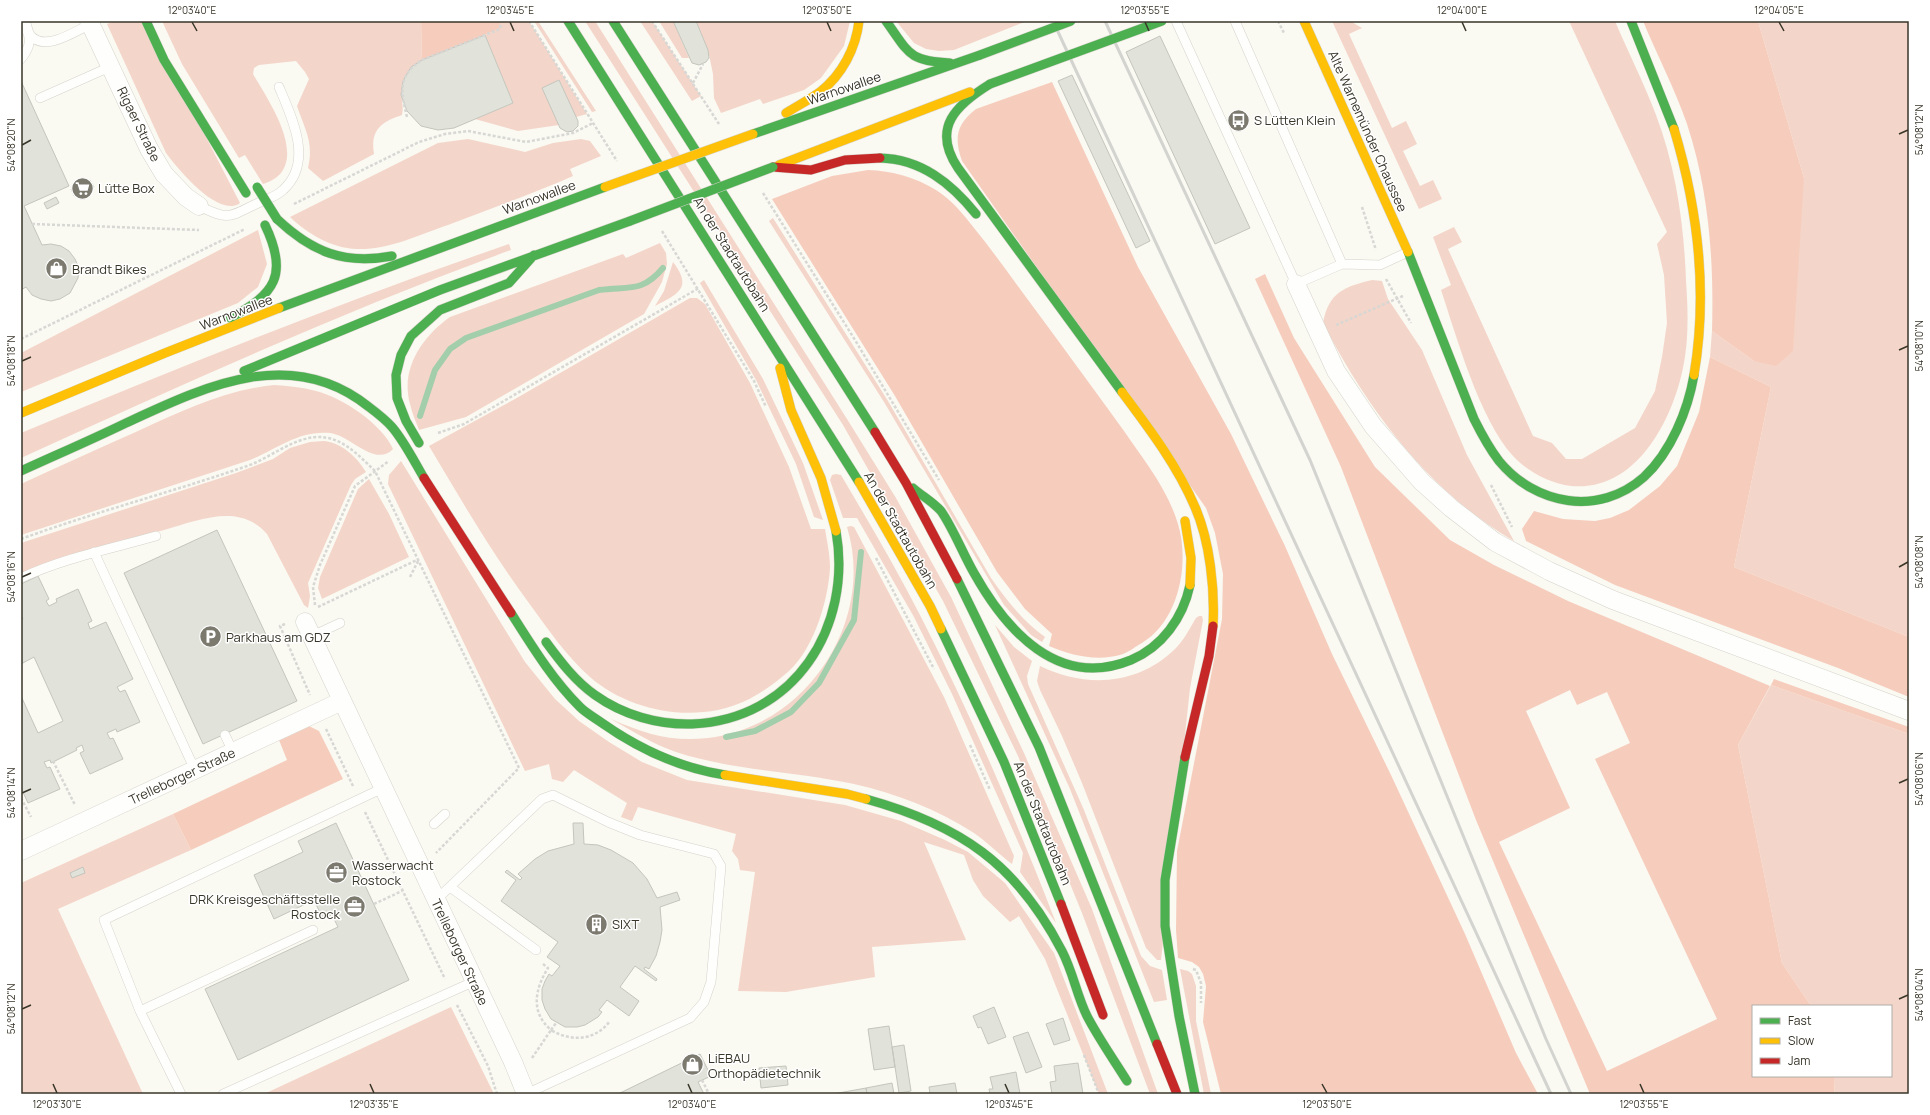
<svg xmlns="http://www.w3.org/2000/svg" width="1930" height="1115" font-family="Manrope,sans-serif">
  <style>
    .green { fill: #f4d5c9 }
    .forest { fill: #f6cdbd; fill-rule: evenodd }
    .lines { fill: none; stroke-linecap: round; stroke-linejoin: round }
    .stream { stroke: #a2ceac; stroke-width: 6 }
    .building { fill: #e1e3da; stroke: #c4c5bd }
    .lane-casing { stroke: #d5d3ca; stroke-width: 10 }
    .street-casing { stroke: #d5d3ca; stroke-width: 19 }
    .fast-casing { stroke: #d5d3ca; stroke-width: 10 }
    .slow-casing { stroke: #d5d3ca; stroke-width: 10 }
    .jam-casing { stroke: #d5d3ca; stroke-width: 10 }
    .path { stroke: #d7d7d4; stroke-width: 2.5; stroke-dasharray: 3 2; stroke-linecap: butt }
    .lane { stroke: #fefefd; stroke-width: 9 }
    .street { stroke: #fefefd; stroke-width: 18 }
    .fast { stroke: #4caf50; stroke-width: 9 }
    .slow { stroke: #ffc107; stroke-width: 9 }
    .jam { stroke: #c62828; stroke-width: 9 }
    .rail { stroke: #d3d3d0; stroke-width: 3 }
    .fast-bridge-casing { stroke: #d5d3ca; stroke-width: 10; stroke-linecap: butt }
    .slow-bridge-casing { stroke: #d5d3ca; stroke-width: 10; stroke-linecap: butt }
    .fast-bridge { stroke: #4caf50; stroke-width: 9 }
    .slow-bridge { stroke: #ffc107; stroke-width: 9 }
    .ticks { fill: none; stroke: #383529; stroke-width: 1.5 }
    .labels { text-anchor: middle; stroke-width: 3; stroke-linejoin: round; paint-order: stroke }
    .street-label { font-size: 13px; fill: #383529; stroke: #fff }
    .poi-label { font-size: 13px; fill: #383529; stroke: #fff; text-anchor: start }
    .neatline { fill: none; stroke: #383529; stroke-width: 1.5 }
    .ticks-label { font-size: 10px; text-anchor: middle; fill: #383529 }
  </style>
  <rect width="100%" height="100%" fill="#faf9f2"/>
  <path class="green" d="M115,21H146L240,203C219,219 177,168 166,153L107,24Z
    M162,21H421L422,60C409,68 402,78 402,93C401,102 404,105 402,115C381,122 370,130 374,154L323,181L308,168C314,142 305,130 297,106L309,79L305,72L296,61L259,65L254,68L253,74C267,98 301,147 281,173C276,179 269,182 263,184L245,155L239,158L182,64Z
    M500,21H529L587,114L576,117L559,80L542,88L559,125L518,131L475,119L513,103L485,35L500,29Z
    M534,21H538L596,111L592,112Z
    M585,21H595L847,419L896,498L951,597L1024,753L1092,909L1158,1094H1150L1082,913L1018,756L943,601L843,425Z
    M640,21H652L701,96L692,101Z
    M659,21H673L689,58H682Z
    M696,21H850L844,46L821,78L804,90L763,104L760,99L721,113L714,98L713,74L708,50Z
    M896,21H1027L954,50L939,51L926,49L914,43Z
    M1332,21H1350L1362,28L1349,34L1392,128L1406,121L1417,144L1403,151L1420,186L1433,180L1442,199L1419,209Z
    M1569,21H1615C1628,52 1644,83 1656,115C1676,168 1684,224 1686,281C1688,309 1689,340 1683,368C1672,421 1636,492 1571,486C1550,483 1528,472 1513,456C1479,418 1457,338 1441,290L1451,285L1433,237L1454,227L1462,242L1448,249L1533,436L1552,443L1566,459H1582L1635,428L1655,391L1662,357L1667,323L1664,275L1657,244L1667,232Z
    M1758,21H1909V637L1734,567L1771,387L1710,357L1712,331L1754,361L1804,178Z
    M468,139L525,152L553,143L581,139L590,141L601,156L570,169L573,176C532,194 490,209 448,225C419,235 388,250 357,249C331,248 308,234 290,217L438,143Z
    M773,218L888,401L991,578C1007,601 1023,621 1045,637L1042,642L1031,635L1004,605L884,402L769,221Z
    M258,230L267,264L258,287L238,303L21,392V353Z
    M660,243L666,253L667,264L662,282L644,314L466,417L419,430C416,422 412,413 410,404C400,368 423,336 450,317L623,254L626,258Z
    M509,244L511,250C344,311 183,384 21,458V433C182,366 344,301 509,244Z
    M673,262C693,288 678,294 655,306L664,291Z
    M704,280L763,379L803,463L823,520L814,517L796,464L756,380L700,283Z
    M1372,280L1382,281L1388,299L1422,350L1467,455L1514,541C1428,491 1368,410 1323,323C1329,292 1344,287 1372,280Z
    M690,298H697L705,304L750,383L789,467L811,529H825C827,542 830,554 830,568C828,603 812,655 783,676C771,686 758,695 745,701C696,724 630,712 590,677C565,655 546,626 526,599C490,550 460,498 429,446L515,399Z
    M274,385C288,386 302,387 316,391C343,398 382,424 393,449C375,468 350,435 330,433C299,430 277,449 250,460L21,535V484C60,466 99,448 138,431C182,411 225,390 274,385Z
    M324,441C342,443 357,457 366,472L355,479L351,485L308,583L310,596L308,608L304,605L267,534C257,523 246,517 230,516C208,515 185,524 164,530C116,543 67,554 21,573V543L236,473L273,459L290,448L310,442Z
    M401,461L525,662L555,699L579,721L609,742L642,762L687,780L845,805L901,821L945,840L968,852L1005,883L1054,953L1108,1094H1099L1045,959L1019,916L1010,922L983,896L973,880L964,855L924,842L966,940L872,947L875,977L786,992L738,991L755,872L740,870L738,859L732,851L736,834L638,807L632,821L621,817L627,803L574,770L563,782L552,779L549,764L525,771L388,484L389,475Z
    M836,474L841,475C868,521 896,568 920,615C971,715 1016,819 1056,923L1020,872L1023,853L952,694L914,617L857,518H843L830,480L832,475Z
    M369,479L389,514L409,557L322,599L318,588L320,577L358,489Z
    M851,526L854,527L944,697L1014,856L1012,864C999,854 987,842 974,833C939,810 895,793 854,784C795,771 734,771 676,752C653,744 632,731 611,719C645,734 671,742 708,738C806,727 876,621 847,527Z
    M1199,616H1202L1203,620L1190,688L1161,960H1157L1146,948L1082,783L1062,736L1040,690L1037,681L1040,666C1085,688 1138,686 1176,648C1184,640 1190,628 1196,618Z
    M995,625L1014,647L1032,661L1027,676L1028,684L1084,810L1141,956L1150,966L1162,970L1167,1000L1154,1002L1070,789Z
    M1771,685L1909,734V1094H1834L1835,1076H1891V1006H1811L1782,963L1738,745Z
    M173,814L191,850L58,909L143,1094H21V883Z
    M1180,969L1188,971L1192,974L1196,986V1021L1211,1094H1204Z
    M451,1007L494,1094H264Z"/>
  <path class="forest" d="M421,21H500V29L422,60Z
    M1643,21H1758L1804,178L1793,351L1776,366L1754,361L1712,331C1714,261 1709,191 1687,124C1675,89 1657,55 1643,21Z
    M1052,82L1138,267L1231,434L1285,546L1332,654L1391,775L1465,934L1516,1053L1538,1094H1221L1203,1022L1206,986L1203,974L1199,967L1192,962L1178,958L1176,930L1177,851L1222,619L1223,574L1215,533L1206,508L962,161C954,138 956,125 976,109Z
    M868,170C892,171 915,177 936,190C952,200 963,214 974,228C996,255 1016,284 1037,312C1066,351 1095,391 1124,431C1144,460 1168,490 1178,524C1190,563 1179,621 1142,643C1136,646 1129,652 1123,654C1098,662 1073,656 1049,646L1052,634L1025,609L997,572L895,396L772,199L832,176Z
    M1265,274L1294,338L1375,467L1450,540L1494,565L1568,601L1770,686L1738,745L1782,963L1811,1006H1753V1076H1835L1834,1094H1590L1476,820L1341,467L1255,279ZM1570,690L1577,705L1607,692L1630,743L1595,759L1717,1019L1607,1071L1499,842L1570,808L1526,711Z
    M1710,357L1771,387L1734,567L1909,637V697L1838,668L1615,585L1526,541L1522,529L1534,511L1563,519L1595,521L1610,518L1629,510L1660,486L1677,466L1699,412Z
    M1774,679L1909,727V734L1771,685Z
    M309,726L319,731L343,779L191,850L173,814L287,760L279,740Z"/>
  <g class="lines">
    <path class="stream" d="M420,416L435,370L450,349L466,338L599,290C629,286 642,293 663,268
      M726,737L755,731L791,712L819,683L854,620L861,552"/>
  </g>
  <path class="building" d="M673,21H696L708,50L709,58L706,62L699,65L692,63Z
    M485,35L513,103L454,128L438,130L421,126L407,111L401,95L403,81L411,67L422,60Z
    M1160,36L1250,228L1215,244L1126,52Z
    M1072,75L1150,241L1136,248L1058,81Z
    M559,80L578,121V126L573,131L567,132L560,128L542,88Z
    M21,81L69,186L24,206L42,245L51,244L61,246L69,251L75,259L79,268L78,278L70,293L60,299L51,301L41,299L32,295L26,287L21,290Z
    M90,180L94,187L74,196L71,189Z
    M56,197L59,203L47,209L44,203Z
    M217,530L297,701L203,744L124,573Z
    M38,576L49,599L46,601L49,606L57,602L56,599L78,589L92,621L88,623L90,629L106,622L133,679L117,687L120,692L125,690L140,722L117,732L116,729L107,733L110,739L113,738L123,759L90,774L80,753L84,751L82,745L76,748L77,750L51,763L50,760L44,762L47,768L50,767L60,789L28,803L21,788V696L38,733L63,721L34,657L21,664V619H23L21,615V584Z
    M336,823L409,980L238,1060L205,989L338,927L332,915L323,919L314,900L274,919L254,875L303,852L298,841Z
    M573,823H583L584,844L598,845L611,850L633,863L647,879L657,898L677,892L680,900L660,907L662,930L660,942L656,956L649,969L645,967L644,969L657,979L656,981L635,966L620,987L639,1001L629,1016L607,1000L599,1010L602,1012L598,1017L585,1025L577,1027H565L551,1019L545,1009L542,1000V989L545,981L549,974L552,976L560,966L547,957L558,942L501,901L516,880L505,872L507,870L520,880L522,878L518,874L535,859L548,851L574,844Z
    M83,867L85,873L72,878L70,873Z
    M994,1007L1006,1037L988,1044L981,1027L978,1028L973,1016Z
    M1063,1018L1070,1040L1054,1045L1046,1024Z
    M889,1026L895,1067L874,1070L868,1029Z
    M1028,1032L1042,1067L1026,1073L1013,1037Z
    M904,1045L911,1091L899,1093L892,1047Z
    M700,1054L711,1076L698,1082L704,1094H618Z
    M1078,1063L1083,1094H1052L1050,1082L1056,1081L1054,1066Z
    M786,1066L788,1085L761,1088L759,1068Z
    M1016,1072L1020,1094H990L989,1089H993L990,1077Z
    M892,1083L894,1094H867L866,1088Z
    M955,1083L957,1094H930L929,1087Z
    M866,1088L867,1094H833Z"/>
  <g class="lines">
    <defs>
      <path id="lane" d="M25,21C27,25 28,33 31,36C46,52 75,31 91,24
        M1176,21L1296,284L1342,264L1380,265L1408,252
        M1235,21L1342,264
        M21,59C28,50 32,42 27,31
        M40,98L112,66
        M199,206C228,220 228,218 256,204C264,200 276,197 283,190C314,162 292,118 279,87
        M94,552L195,770
        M21,578C64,558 110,549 156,536
        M312,636L340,623
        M225,735L233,752
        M434,824L445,814
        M450,887L536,950
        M436,900L542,799L553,795L608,822L640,835L714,854L721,866L711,982L704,1002L690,1018L526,1094
        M313,930L140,1011L104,920L383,788
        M140,1011L181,1094
        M223,1094L475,981"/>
      <path id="street" d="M89,21L149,149L164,174L186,197L199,206
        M1296,284L1336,371L1373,426L1422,482L1451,508L1495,542L1549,571L1613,600L1909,711
        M305,622L513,1062L526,1094
        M21,851L342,701"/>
      <path id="fast" d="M146,21L164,60L246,193
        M568,21L859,482
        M613,21L875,432
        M886,21C909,53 908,61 950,63
        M1631,21L1674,129
        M990,84C956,105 931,128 958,168L1122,392
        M753,134L980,55
        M880,158C921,159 951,183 976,214
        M277,219C312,252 344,265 392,256
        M1408,252L1474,419C1481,433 1489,448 1499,461C1535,505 1599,517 1644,477C1671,452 1688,410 1694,375
        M279,308L605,187
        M230,318C275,294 289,275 265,225
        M244,371L440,290L630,221
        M419,443L406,421L397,398L396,375L401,355L411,336L440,310L509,283L534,255
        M21,471C56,455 91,440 126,423C204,387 291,344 369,407C377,413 385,419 392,427C404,441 414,461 424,478
        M913,488C922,496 933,502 941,511C953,528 963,554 974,573C1006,630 1058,690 1131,660C1162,647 1183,618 1190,585
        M957,579L1039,747L1157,1044
        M511,613C532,646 552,679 580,707C586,713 595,718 602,723C639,749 680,768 725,775
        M941,629L1004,762L1061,904
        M546,642C560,661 575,681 595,695C623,715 658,725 692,724C794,720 853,627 836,531
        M1185,757L1165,880V926L1179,1016L1195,1094
        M866,799C960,825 1017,864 1062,951C1073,972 1077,996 1087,1016C1099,1039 1114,1060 1127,1081"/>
      <path id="slow" d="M1304,21L1408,252
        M786,113C797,106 809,100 820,92C842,75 856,48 859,21
        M1674,129C1698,209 1708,292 1694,375
        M779,165L970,92
        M780,368L791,410L821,478L836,531
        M1122,392C1149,428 1177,465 1195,507C1210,541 1215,590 1213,626
        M21,413L165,353L279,308
        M859,482L930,606L941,629
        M1185,521L1191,558L1190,585
        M725,775L847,794L866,799"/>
      <path id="jam" d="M773,167L811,170L845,160L880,158
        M875,432L906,483L957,579
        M424,478L511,613
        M1185,757L1209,656L1213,626
        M1061,904L1103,1015
        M1157,1044L1177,1094"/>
    </defs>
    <use href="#lane" class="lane-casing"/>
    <use href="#street" class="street-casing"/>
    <use href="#fast" class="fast-casing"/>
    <use href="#slow" class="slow-casing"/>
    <use href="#jam" class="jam-casing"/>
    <path class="path" d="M529,21L617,161
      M652,21L719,124
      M1278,21L1284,33
      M693,83L703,64
      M407,117C401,92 397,76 422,60L500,29L501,21
      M763,193L855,340L939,480
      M294,204L419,142L445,134L468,131L526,142L573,133L593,123
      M1362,207L1376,250
      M32,224L199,230
      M662,231L754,381L766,407
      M1386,279L1411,323
      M1336,325L1403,296
      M21,339L245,229
      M438,433L464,424L699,288
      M1491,485L1512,527
      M21,539C95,512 172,492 247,466C270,458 291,439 316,437C342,436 358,455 375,471L519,768L436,853
      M876,558L934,669
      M410,577L419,559
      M315,605L313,587L320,565L355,486L389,461
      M318,607L419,559
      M285,624L280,626L310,695
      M326,729L353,786
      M970,745L990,790
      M53,761L75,805
      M21,798L31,817
      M365,812L445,979
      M374,904L402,891
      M543,964L548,968C535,989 530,1012 551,1030L556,1023
      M1193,969L1196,970L1201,983V1003
      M457,1005L488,1066L497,1094
      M1084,1055L1099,1094
      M532,1058L551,1030C571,1042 595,1041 610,1021
      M702,1080L709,1094"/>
    <use href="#lane" class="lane"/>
    <use href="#street" class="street"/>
    <use href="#fast" class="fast"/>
    <use href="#slow" class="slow"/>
    <use href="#jam" class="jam"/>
    <path class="rail" d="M1053,21L1551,1094
      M1105,21L1310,460L1546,1039L1571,1094"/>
    <defs>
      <path id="fast-bridge" d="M980,55L1071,21
        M990,84L1162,21
        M257,187L277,219
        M630,221L773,167"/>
      <path id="slow-bridge" d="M605,187L753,134"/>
    </defs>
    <use href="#fast-bridge" class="fast-bridge-casing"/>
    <use href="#slow-bridge" class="slow-bridge-casing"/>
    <use href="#fast-bridge" class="fast-bridge"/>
    <use href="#slow-bridge" class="slow-bridge"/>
  </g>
  <path class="ticks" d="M192,22L197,31M510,22L514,31M827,22L831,31M1145,22L1149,31M1462,22L1466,31M1779,22L1784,31M1899,134L1908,130M22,145L31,140M1899,350L1908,346M22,361L31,357M1899,567L1908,562M22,577L31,573M1899,783L1908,779M22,793L31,789M1899,999L1908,995M22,1009L31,1005M53,1084L57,1093M370,1084L374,1093M688,1084L692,1093M1005,1084L1009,1093M1322,1084L1327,1093M1640,1084L1644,1093"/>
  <defs>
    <symbol id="bus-disc" viewBox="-11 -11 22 22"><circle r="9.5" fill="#7c7a6f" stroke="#fff"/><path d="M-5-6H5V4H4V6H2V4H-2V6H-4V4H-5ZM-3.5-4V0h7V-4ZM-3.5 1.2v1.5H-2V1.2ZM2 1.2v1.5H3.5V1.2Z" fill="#fff"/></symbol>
    <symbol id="supermarket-disc" viewBox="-11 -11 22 22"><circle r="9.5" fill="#7c7a6f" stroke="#fff"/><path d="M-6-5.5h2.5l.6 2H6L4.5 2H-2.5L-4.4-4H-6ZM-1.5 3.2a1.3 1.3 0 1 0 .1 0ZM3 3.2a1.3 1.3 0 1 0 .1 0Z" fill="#fff"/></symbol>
    <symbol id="shop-disc" viewBox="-11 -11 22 22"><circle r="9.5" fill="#7c7a6f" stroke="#fff"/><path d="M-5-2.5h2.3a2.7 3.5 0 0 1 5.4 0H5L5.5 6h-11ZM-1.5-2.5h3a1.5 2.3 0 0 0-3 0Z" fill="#fff"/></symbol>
    <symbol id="parking-disc" viewBox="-11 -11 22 22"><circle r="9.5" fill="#7c7a6f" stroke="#fff"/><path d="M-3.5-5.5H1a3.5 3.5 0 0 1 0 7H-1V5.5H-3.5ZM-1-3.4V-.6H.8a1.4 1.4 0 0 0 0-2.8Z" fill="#fff"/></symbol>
    <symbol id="office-disc" viewBox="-11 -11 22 22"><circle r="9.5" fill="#7c7a6f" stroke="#fff"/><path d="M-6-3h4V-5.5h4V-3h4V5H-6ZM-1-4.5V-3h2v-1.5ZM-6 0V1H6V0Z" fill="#fff"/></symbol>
    <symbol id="building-disc" viewBox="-11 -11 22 22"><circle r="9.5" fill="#7c7a6f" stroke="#fff"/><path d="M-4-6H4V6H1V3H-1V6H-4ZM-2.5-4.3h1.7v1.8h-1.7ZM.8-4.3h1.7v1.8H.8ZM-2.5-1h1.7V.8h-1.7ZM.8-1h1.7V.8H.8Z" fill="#fff"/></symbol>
  </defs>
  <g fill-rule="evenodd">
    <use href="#bus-disc" x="1226" y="108" width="25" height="25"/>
    <use href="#supermarket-disc" x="70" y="176" width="25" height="25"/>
    <use href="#shop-disc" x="44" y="256" width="25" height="25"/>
    <use href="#parking-disc" x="198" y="624" width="25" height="25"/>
    <use href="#office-disc" x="324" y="860" width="25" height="25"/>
    <use href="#office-disc" x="342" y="894" width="25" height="25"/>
    <use href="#building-disc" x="584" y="912" width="25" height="25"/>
    <use href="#shop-disc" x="680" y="1052" width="25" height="25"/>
  </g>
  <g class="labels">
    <g class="street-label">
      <text transform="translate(844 88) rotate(-19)" y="5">Warnowallee</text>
      <text transform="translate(139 124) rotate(64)" y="5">Rigaer Straße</text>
      <text transform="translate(1368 131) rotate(66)" y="5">Alte Warnemünder Chaussee</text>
      <text transform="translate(539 197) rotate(-20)" y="5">Warnowallee</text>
      <text transform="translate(732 254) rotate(58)" y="5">An der Stadtautobahn</text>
      <text transform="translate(236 312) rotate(-21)" y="5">Warnowallee</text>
      <text transform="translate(901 530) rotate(60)" y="5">An der Stadtautobahn</text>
      <text transform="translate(182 776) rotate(-25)" y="5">Trelleborger Straße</text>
      <text transform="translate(1043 823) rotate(68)" y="5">An der Stadtautobahn</text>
      <text transform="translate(460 952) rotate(65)" y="5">Trelleborger Straße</text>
    </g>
    <g class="poi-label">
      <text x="1254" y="125">S Lütten Klein</text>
      <text x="98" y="193">Lütte Box</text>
      <text x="72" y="274">Brandt Bikes</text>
      <text x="226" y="642">Parkhaus am GDZ</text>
      <text x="352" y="870">Wasserwacht<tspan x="352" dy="15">Rostock</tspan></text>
      <text x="340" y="904" text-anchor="end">DRK Kreisgeschäftsstelle<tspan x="340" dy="15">Rostock</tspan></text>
      <text x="612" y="929">SIXT</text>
      <text x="708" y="1063">LiEBAU<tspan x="708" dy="15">Orthopädietechnik</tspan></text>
    </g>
  </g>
  <rect width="1930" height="1115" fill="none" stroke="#ffffff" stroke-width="44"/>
  <rect x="1752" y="1005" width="140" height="72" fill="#ffffff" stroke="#afaea9"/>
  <rect x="1760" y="1018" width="20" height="6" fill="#4caf50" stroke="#afaea9"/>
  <text x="1788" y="1025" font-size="12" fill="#383529">Fast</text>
  <rect x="1760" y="1038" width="20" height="6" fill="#ffc107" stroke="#afaea9"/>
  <text x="1788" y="1045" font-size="12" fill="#383529">Slow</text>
  <rect x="1760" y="1058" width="20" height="6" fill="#c62828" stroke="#afaea9"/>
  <text x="1788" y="1065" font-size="12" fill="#383529">Jam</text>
  <rect x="22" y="22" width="1886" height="1071" class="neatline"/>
  <g class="ticks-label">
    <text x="192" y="14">12°03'40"E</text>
    <text x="510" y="14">12°03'45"E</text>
    <text x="827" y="14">12°03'50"E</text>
    <text x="1145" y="14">12°03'55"E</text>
    <text x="1462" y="14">12°04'00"E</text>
    <text x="1779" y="14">12°04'05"E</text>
    <text transform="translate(1919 130) rotate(-90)" y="4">54°08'12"N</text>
    <text transform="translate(11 145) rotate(-90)" y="4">54°08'20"N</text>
    <text transform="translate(1919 346) rotate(-90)" y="4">54°08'10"N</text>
    <text transform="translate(11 361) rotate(-90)" y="4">54°08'18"N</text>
    <text transform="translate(1919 562) rotate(-90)" y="4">54°08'08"N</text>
    <text transform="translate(11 577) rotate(-90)" y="4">54°08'16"N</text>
    <text transform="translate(1919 779) rotate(-90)" y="4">54°08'06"N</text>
    <text transform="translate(11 793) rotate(-90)" y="4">54°08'14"N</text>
    <text transform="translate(1919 995) rotate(-90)" y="4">54°08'04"N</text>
    <text transform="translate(11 1009) rotate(-90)" y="4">54°08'12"N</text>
    <text x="57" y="1108">12°03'30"E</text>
    <text x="374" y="1108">12°03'35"E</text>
    <text x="692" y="1108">12°03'40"E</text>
    <text x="1009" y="1108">12°03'45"E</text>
    <text x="1327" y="1108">12°03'50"E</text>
    <text x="1644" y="1108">12°03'55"E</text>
  </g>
</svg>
